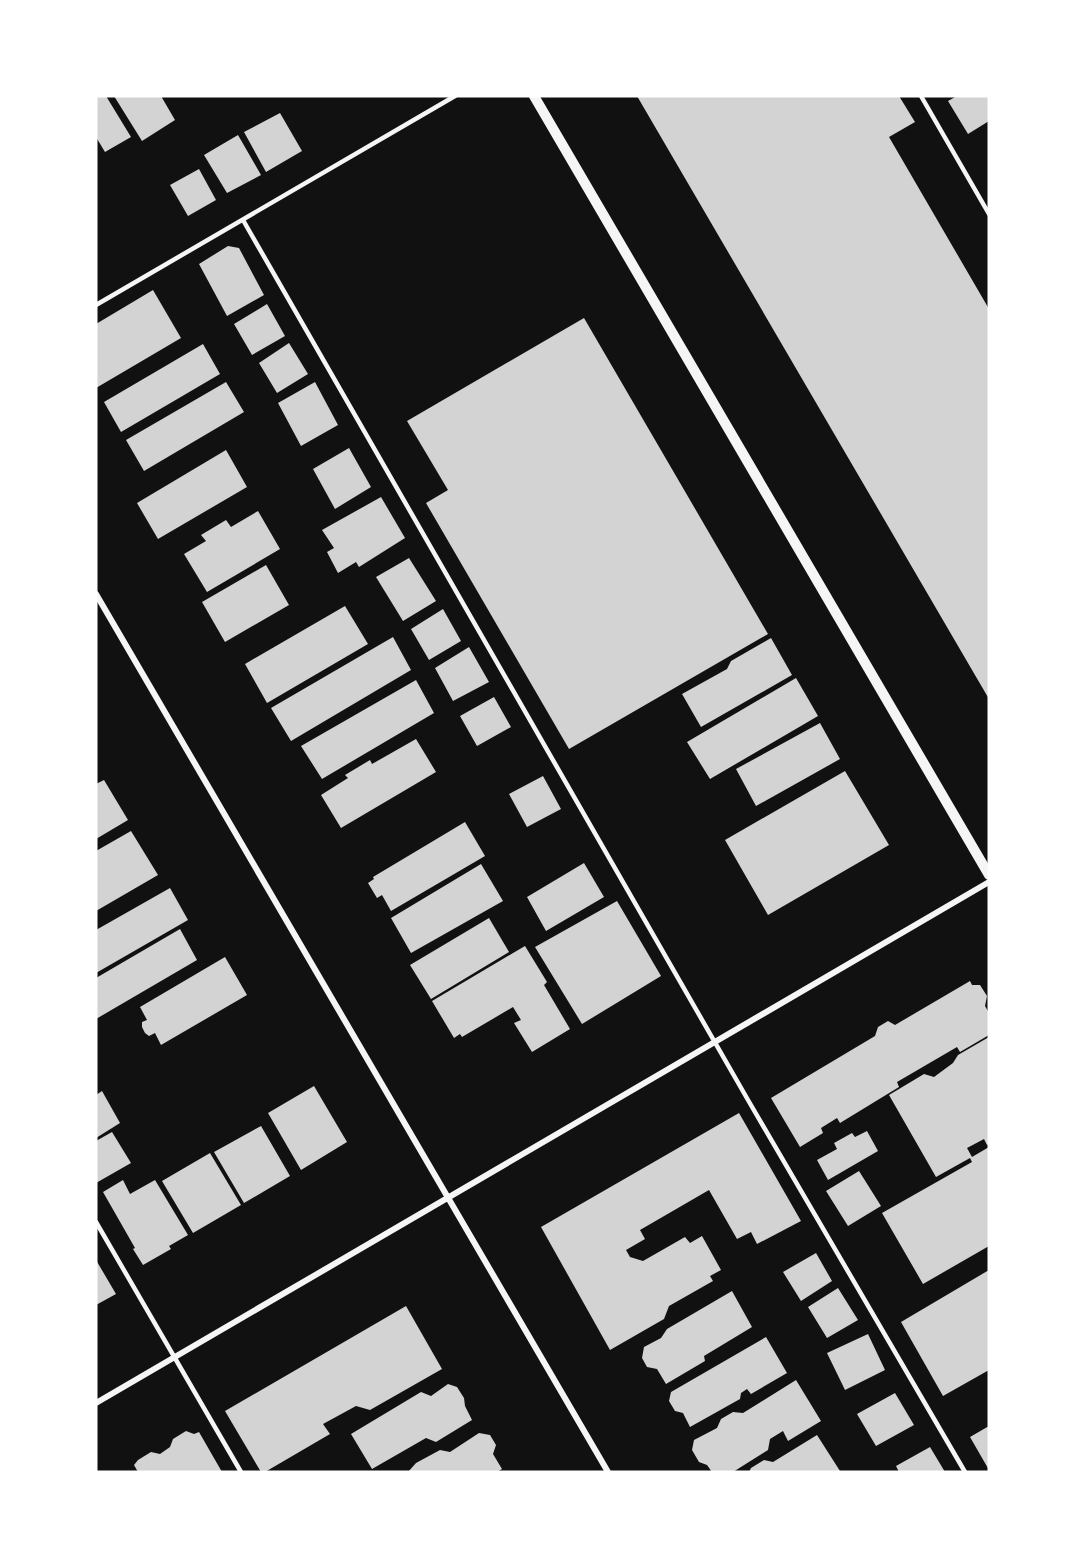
<svg xmlns="http://www.w3.org/2000/svg" width="1085" height="1568" font-family="Commissioner,sans-serif">
  <style>
    .building { fill: #d3d3d3 }
    .lines { fill: none; stroke-linecap: round; stroke-linejoin: round }
    .service { stroke: #f5f5f5; stroke-width: 4.5 }
    .minor { stroke: #f5f5f5; stroke-width: 6 }
    .tertiary { stroke: #f5f5f5; stroke-width: 10 }
  </style>
  <rect width="100%" height="100%" fill="#111"/>
  <path class="building" d="M96,96H106L131,137L105,152L96,137Z
    M114,96H161L175,120L142,141Z
    M637,96H899L915,122L889,137L989,309V699Z
    M957,96H989V121L968,134L948,101Z
    M280,113L302,151L266,172L244,132Z
    M238,135L261,175L227,193L204,155Z
    M199,169L216,200L188,216L170,185Z
    M228,246L239,248L264,295L227,316L199,264Z
    M153,290L181,338L96,388V324Z
    M267,304L285,336L252,355L234,324Z
    M584,318L768,634L569,749L426,503L448,490L407,421Z
    M289,343L308,374L277,393L259,363Z
    M203,344L220,374L121,432L104,402Z
    M226,382L244,412L144,471L126,440Z
    M315,382L338,425L301,446L278,403Z
    M349,448L371,487L335,509L313,469Z
    M226,450L247,487L158,539L137,503Z
    M381,497L405,538L359,567L356,562L338,573L327,552L334,548L322,530Z
    M258,511L280,549L207,592L184,554L206,541L201,535L226,520L231,527Z
    M409,558L436,601L403,621L376,577Z
    M266,565L289,605L225,642L202,602Z
    M345,606L368,644L267,703L245,664Z
    M443,609L461,641L429,660L411,629Z
    M393,637L411,670L291,741L271,708Z
    M771,638L792,675L701,727L682,694L727,669L731,661Z
    M469,647L489,682L453,701L435,668Z
    M796,678L818,716L710,779L687,742Z
    M416,680L434,713L322,779L301,746Z
    M494,697L511,727L477,746L460,716Z
    M820,723L840,759L756,806L736,769Z
    M416,739L436,772L341,828L321,795L348,778L345,775L370,760L372,764Z
    M845,771L889,845L768,915L725,840Z
    M543,776L561,809L527,827L509,794Z
    M104,780L128,820L96,839V784Z
    M465,822L485,856L391,911L382,895L377,898L368,883L374,879L373,877Z
    M131,831L158,875L96,911V851Z
    M584,863L604,897L546,931L527,897Z
    M481,864L503,901L411,953L391,918Z
    M170,888L188,920L96,973V930Z
    M617,901L661,976L582,1024L535,947Z
    M489,918L509,952L431,999L410,965Z
    M180,929L197,960L96,1019V978Z
    M525,946L547,982L544,985L570,1029L532,1052L514,1023L521,1020L513,1007L462,1037L460,1034L454,1038L432,1001Z
    M225,957L247,995L161,1045L155,1033L149,1036L145,1033L142,1027V1022L147,1020L140,1007Z
    M970,981L972,985H980L987,996L985,1006L989,1013V1035L960,1052L957,1047L897,1082L899,1087L840,1123L837,1118L821,1128L823,1133L800,1147L771,1098L875,1036L878,1027L888,1021L895,1025Z
    M989,1037V1144L987,1145L984,1139L967,1148L972,1157L989,1147V1246L923,1284L882,1213L972,1162L970,1158L936,1177L889,1095L924,1074L934,1077L953,1063L958,1055Z
    M314,1086L347,1142L301,1170L268,1113Z
    M102,1091L120,1123L96,1138V1095Z
    M739,1113L801,1221L757,1244L751,1232L737,1239L709,1190L640,1230L645,1239L626,1250L630,1257L643,1261L685,1237L690,1243L702,1236L721,1270L710,1276L713,1281L669,1306L664,1319L610,1350L541,1227Z
    M261,1126L290,1176L244,1203L214,1152Z
    M867,1131L878,1151L828,1180L817,1160L837,1149L834,1143L852,1133L855,1137Z
    M112,1132L131,1163L96,1183V1141Z
    M210,1153L241,1205L193,1233L162,1181Z
    M859,1171L881,1206L848,1226L826,1191Z
    M123,1180L130,1194L155,1180L188,1235L169,1246L171,1249L143,1265L133,1249L135,1248L103,1192Z
    M816,1253L832,1281L801,1301L783,1272Z
    M96,1260L116,1294L96,1305Z
    M989,1270V1370L943,1396L901,1322Z
    M838,1288L858,1320L827,1338L808,1307Z
    M732,1291L752,1327L704,1356L705,1361L666,1384L657,1369L647,1367L642,1358L644,1347L661,1338L667,1329Z
    M406,1306L442,1369L370,1410L356,1406L323,1424L330,1434L265,1472H261L225,1411Z
    M868,1334L885,1370L845,1390L827,1353Z
    M766,1337L787,1373L751,1394L747,1389L741,1393L740,1399L690,1427L683,1413L675,1411L669,1401L671,1392Z
    M796,1380L821,1421L788,1441L783,1431L770,1439L768,1450L733,1472H712L707,1465L699,1462L692,1450L694,1440L717,1428L721,1419L733,1412L743,1413Z
    M448,1384L457,1387L464,1398L465,1406L472,1420L436,1442L426,1438L372,1469L351,1434L421,1392L431,1396Z
    M895,1393L914,1425L876,1446L857,1414Z
    M989,1426V1470L970,1437Z
    M186,1431L194,1434L199,1432L222,1472H138L134,1465L138,1460L151,1452L160,1454L170,1447L173,1439Z
    M479,1433L490,1435L496,1445L493,1454L502,1469L497,1472H408L416,1463L440,1450L450,1452Z
    M817,1435L840,1471L749,1472L751,1468L764,1460L773,1462Z
    M930,1447L945,1472H899L896,1466Z"/>
  <g class="lines">
    <path class="service" d="M921,96L989,214
      M243,220L748,1100L965,1472
      M96,305L455,96
      M96,1222L241,1472"/>
    <path class="minor" d="M96,594L608,1472
      M96,1403L989,882"/>
    <path class="tertiary" d="M534,96L989,875"/>
  </g>
  <rect width="1085" height="1568" fill="none" stroke="#ffffff" stroke-width="195"/>
</svg>
